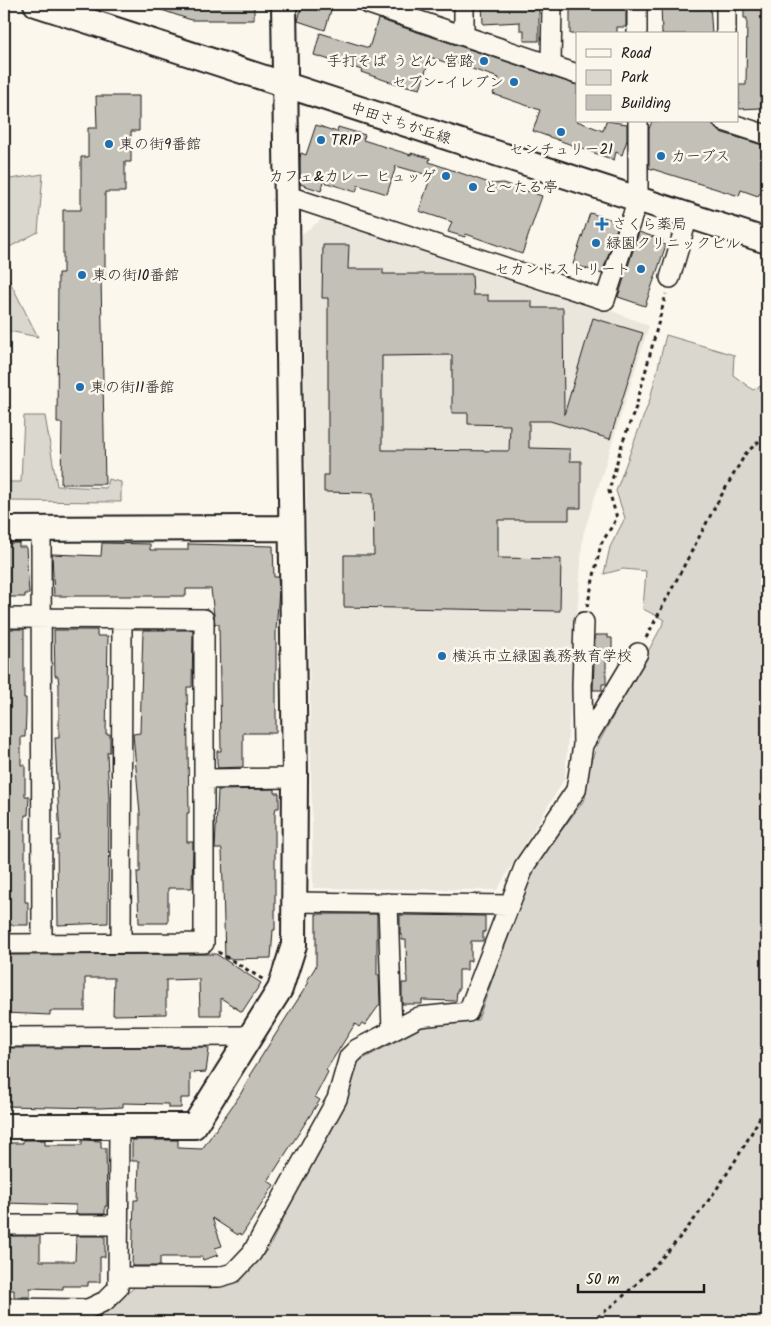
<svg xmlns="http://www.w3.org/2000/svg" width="771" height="1326" font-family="Kalam,'Klee One',sans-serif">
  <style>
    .built { fill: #eae6dc }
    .green { fill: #dad7ce; stroke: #7b7a75 }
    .building { fill: #c3c0b8; stroke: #1c1c1c; fill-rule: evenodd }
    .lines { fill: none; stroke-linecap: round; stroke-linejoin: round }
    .minor-casing { stroke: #1c1c1c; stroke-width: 22 }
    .tertiary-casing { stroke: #1c1c1c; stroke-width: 28 }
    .path { stroke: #1c1c1c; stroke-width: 3; stroke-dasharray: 4 4; stroke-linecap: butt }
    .minor { stroke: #fbf7ec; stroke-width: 19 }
    .tertiary { stroke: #fbf7ec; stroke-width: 24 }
    .poi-dot { fill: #1f6fb2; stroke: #fbf7ec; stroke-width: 2 }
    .labels { text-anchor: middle; stroke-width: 5; stroke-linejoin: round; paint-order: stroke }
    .poi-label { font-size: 15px; fill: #1c1c1c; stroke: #fbf7ec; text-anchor: start }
    .street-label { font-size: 15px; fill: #1c1c1c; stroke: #fbf7ec }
  </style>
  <rect width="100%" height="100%" fill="#fbf7ec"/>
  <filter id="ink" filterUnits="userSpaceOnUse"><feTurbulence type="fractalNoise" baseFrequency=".02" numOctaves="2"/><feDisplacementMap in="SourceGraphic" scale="10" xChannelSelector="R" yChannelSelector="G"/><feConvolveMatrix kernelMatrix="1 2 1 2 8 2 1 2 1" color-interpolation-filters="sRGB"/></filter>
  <g filter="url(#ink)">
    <path class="built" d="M322,219L612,311L649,326L583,535L565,778L497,890L313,888L302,234Z"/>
    <path class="green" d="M43,174L38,232L4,250V180Z
      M4,270L38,337L4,330Z
      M666,335L734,355L733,375L753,390L767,383V1322H93L136,1286L211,1288L240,1280L269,1248L359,1061L425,1026L478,1020L531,871L585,799L588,769L597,746L665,620L643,609L646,571L623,569L604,574L610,547L625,518L616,491L650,399Z
      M24,416H45L57,486L106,488L108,479L121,482V502L4,501V482H21Z"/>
    <path class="building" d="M150,4H254V20H191L150,6Z
      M318,4H333L325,30L298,21L302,5L316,9Z
      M482,4H527V9H539V41H524V30H520V22L483,24Z
      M570,4H626V27H617V34H570Z
      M661,4H710L712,34H662Z
      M744,4H767L766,82L765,97H761V108L739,109V85H746L747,18H744Z
      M378,19L577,85V121L603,131L606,121L627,124V140L622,155L616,152L614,160L533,131L540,110L493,94L499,78L454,63L453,65L430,57L420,89L390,82L361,72L362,70L314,55L320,33L369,48Z
      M96,96H139V131H131V162H125V192H105V277H101L105,484H61L62,423H57L58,273H63V210H81V157H88V128H97Z
      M652,121H705L712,123L720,132L762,145L763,194L760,193L758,196L741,190L739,196L649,168V129Z
      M316,125L337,132L338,127L365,135L363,140L411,155V153L430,158L429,162L492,184L503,183L542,196L522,254L466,234L465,237L448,232L452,222L419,211L431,176L396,166L387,194L358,185L356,192L324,182L321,191L300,184V158L301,153L306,155Z
      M590,213L619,222L602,274L573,264Z
      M639,232L663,240L662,244L666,245L645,306L618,297Z
      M323,245H349L348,269H383V274H472L473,295H488V301H532V308H563L564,415L593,318L643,333L610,439L550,421H529V448L570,449V461H581V508H569V520H498V558L561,559L560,611L344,607V555H374L373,493L324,492V475H328V298H322ZM452,355V413H468V424L510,425L509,451L382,450V356Z
      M4,543H19V547H26L29,594H25V597H5Z
      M102,543L150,544V550H188V544L273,546L274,577H278L279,590L276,631V733H243V767L218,768L217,764V751H221L219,624H215L211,589H186V596H54L52,554L101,556Z
      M7,629H24V698H26V714L25,737H21V765H25V796H29L28,815H25V902H28V925H5L7,783H4V630Z
      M54,630H97V636H108L106,734H110V752H107L109,799L108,923L58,925L57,840H60L55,738H59V686L58,676H55Z
      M143,630H193L192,687H187L189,813H187V842H193L192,888H168V923H139L137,872H140V814L133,734L140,733Z
      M595,635H608V638H612V659H606V684H602V690H593Z
      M275,789V793H279V808H276L275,812V930H273L271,958L225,959L222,849H215L218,790Z
      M316,914H377V975H379L380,1004L365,1025L362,1023L359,1027L355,1024L326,1070L328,1072L315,1097L320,1100L268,1181L274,1185L242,1235L239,1233L238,1235L212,1218L222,1246L215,1248L218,1255L203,1260L202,1257H160V1266H132L134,1200H138L139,1161H132V1140H178V1148L202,1149L240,1095L250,1077L249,1076L309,982L307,981L316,966Z
      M400,915L485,916V932H483V941H471V961H467V970H459V990H457L456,1001L422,1000V1004H402V983H407L406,940H402V935H400Z
      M216,954L261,983L242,1012L221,998V1015H200L199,979L166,980V1014L113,1015L114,978H85V1011H50V1015L4,1013L5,955Z
      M206,1047L209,1049L206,1072L190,1073V1098H181V1108H168V1104L123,1103V1107L99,1108L4,1106V1048Z
      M23,1140H45V1145H82V1140L101,1141V1148H106L107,1206H105V1214H76V1205L4,1203V1143H23Z
      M4,1236H40V1261H75L76,1236H105V1257H100V1282H88V1286H63V1289L30,1288V1297H14V1290H7Z"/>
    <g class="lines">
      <defs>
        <path id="minor" d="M369,4L577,74
          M464,4V36
          M637,4V34
          M726,34V4
          M551,65L552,4
          M723,121L767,135
          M285,195L605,300L638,199V121
          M670,278L688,216
          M41,529L42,943
          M4,618L204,619V943L4,944
          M583,745L638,653
          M204,779L295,778
          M295,902L509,905
          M388,903L392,1031
          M121,943L122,619
          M4,1037L251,1036
          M4,1225H118
          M118,1277H219L233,1273L252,1253L337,1099L349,1057L357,1049L419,1017L468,1012L525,865L576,790L583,745L582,685L584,622
          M4,1308L88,1309L105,1301L118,1288L119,1126"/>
        <path id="tertiary" d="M36,4L767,241
          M4,529L290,528
          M4,1126H194L280,989L294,945L295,775L284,4"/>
      </defs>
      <use href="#minor" class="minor-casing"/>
      <use href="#tertiary" class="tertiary-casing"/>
      <path class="path" d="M587,607L601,544L617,518L609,491L622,444L636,407L666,294
        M646,638L717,503L746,453L767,434
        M218,952L264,980
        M591,1322C663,1270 729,1182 767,1103"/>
      <use href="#minor" class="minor"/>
      <use href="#tertiary" class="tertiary"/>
    </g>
  </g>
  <g class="poi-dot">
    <circle cx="484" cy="61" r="5"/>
    <circle cx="514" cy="82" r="5"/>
    <circle cx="561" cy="132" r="5"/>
    <circle cx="321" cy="140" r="5"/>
    <circle cx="109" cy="144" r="5"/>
    <circle cx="661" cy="156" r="5"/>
    <circle cx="446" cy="176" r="5"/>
    <circle cx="473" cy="187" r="5"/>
    <path d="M599.5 216.5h5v5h5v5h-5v5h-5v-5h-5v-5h5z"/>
    <circle cx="596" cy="243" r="5"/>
    <circle cx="641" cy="269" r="5"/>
    <circle cx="82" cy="275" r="5"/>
    <circle cx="80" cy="387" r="5"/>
    <circle cx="442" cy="656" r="5"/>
  </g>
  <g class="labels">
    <g class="poi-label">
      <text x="474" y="66" text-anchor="end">手打そば うどん 宮路</text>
      <text x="504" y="87" text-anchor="end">セブン-イレブン</text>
      <text x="331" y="145">TRIP</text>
      <text x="119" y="149">東の街9番館</text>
      <text x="561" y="154" text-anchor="middle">センチュリー21</text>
      <text x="671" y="161">カーブス</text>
      <text x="436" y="181" text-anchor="end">カフェ&amp;カレー ヒュッゲ</text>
      <text x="483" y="192">と～たる亭</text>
      <text x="612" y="229">さくら薬局</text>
      <text x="606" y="248">緑園クリニックビル</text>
      <text x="631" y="274" text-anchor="end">セカンドストリート</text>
      <text x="92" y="280">東の街10番館</text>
      <text x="90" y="392">東の街11番館</text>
      <text x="452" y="661">横浜市立緑園義務教育学校</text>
    </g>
    <g class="street-label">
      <text transform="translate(401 123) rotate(18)" y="5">中田さちが丘線</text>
    </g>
  </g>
  <rect width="771" height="1326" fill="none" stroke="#fbf7ec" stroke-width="20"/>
  <rect x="10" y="10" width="751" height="1306" fill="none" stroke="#1c1c1c" stroke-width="2" filter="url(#ink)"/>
  <rect x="576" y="32" width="162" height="90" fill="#fbf7ec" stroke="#a29f99"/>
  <rect x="586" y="49" width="25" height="8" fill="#fbf7ec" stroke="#a29f99"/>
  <text x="621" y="58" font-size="15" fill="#1c1c1c">Road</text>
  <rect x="586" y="70" width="25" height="15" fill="#dad7ce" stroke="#a29f99"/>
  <text x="621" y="82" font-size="15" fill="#1c1c1c">Park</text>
  <rect x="586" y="95" width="25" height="15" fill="#c3c0b8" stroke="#a29f99"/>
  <text x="621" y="108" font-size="15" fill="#1c1c1c">Building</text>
  <path d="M578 1284v8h126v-8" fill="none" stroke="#1c1c1c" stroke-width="2.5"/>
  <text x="586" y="1284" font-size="15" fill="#1c1c1c" stroke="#fbf7ec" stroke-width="4" paint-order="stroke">50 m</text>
</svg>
